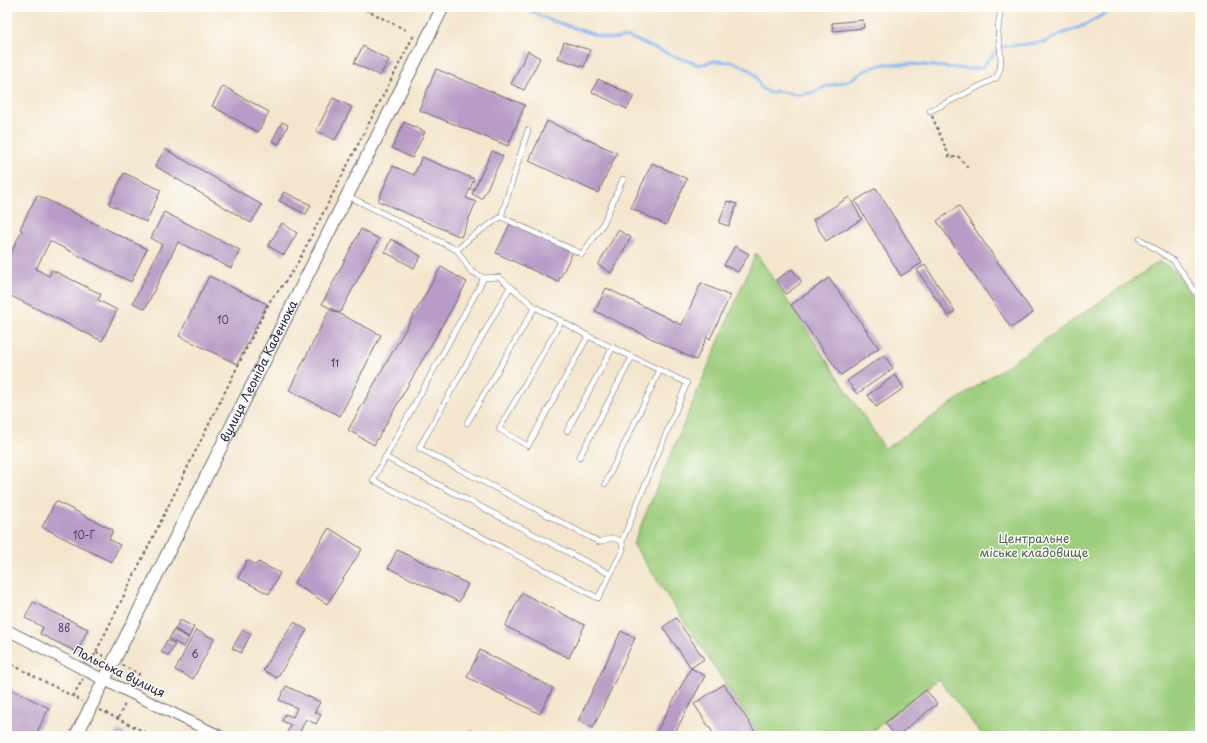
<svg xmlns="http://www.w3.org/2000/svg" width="1207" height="743" font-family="'Playpen Sans',sans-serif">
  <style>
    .green { fill: #9dce7d; stroke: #60785c }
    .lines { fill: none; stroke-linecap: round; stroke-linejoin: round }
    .stream { stroke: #89b8f4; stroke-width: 3 }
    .building { fill: #b89bc6 }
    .service-casing { stroke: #6c676e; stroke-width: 6 }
    .minor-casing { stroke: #6c676e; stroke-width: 12 }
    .tertiary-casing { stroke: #6c676e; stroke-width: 14 }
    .path { stroke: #6c676e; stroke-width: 2; stroke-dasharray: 3 3; stroke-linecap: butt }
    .service { stroke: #fff; stroke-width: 5 }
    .minor { stroke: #fff; stroke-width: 10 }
    .tertiary { stroke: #fff; stroke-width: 12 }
    .labels { text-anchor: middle; stroke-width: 3; stroke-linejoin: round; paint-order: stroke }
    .number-label { font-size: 10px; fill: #48405e }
    .street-label { font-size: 12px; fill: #22223b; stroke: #fdfcf7 }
    .park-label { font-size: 12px; fill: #4d5e52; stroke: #fdfcf7 }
  </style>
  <rect width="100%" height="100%" fill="#fdfcf7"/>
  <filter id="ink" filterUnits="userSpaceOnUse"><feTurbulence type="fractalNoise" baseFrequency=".025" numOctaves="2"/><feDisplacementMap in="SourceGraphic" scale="8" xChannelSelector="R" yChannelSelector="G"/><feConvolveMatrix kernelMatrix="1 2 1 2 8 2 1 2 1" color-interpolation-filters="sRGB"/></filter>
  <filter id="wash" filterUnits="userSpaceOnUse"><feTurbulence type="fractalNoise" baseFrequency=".012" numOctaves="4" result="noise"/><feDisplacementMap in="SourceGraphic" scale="16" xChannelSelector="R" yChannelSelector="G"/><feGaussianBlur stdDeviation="0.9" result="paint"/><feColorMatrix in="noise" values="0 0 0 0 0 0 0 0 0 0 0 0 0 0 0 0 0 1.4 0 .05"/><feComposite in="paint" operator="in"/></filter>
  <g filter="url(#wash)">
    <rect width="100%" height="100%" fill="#f4e6cd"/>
    <path class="green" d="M756,253L885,449L1160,261L1176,272L1200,307V736H983L938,679L866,736H760L633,544Z"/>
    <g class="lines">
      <path class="stream" d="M522,7L547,19L602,37L612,39L624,37L631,38L668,54L699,65L714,61L733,62L750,70L756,76L761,88L770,93L776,91L801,95L815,92L824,87L848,81L870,68L885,64H911L968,69L981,68L1000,47L1045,42L1061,34L1085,25L1116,7"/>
    </g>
    <g id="blocks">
      <path class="building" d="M863,20L864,28L833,31L832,23Z
        M564,42L590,50L584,67L558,58Z
        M363,46L389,60L380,76L354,63Z
        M528,51L540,58L524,90L511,84Z
        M436,69L525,105L508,146L419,110Z
        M598,79L634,96L627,109L592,92Z
        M223,86L269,112L258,132L212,106Z
        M333,98L352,107L335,140L316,131Z
        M547,121L617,153L598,193L529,161Z
        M282,122L288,125L279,144L272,141Z
        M404,122L425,132L412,158L392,148Z
        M165,149L262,205L251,223L155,166Z
        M492,151L503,156L482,199L472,194Z
        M422,157L474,179L466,198L476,202L461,237L378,201L393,166L414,175Z
        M652,163L687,179L666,225L631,208Z
        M124,173L161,190L146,222L109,204Z
        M876,188L922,263L901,276L855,201Z
        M284,192L311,205L306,214L279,201Z
        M37,195L147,249L131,282L50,241L36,269L49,276L52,270L101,294L98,300L117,310L102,341L7,294V256L9,257L22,230L20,229Z
        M849,197L862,219L826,241L813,220Z
        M727,201L737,204L729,226L719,223Z
        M959,206L1033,313L1011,328L937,221Z
        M164,212L240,250L231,268L178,242L145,309L133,303L162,244L151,238Z
        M511,222L573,252L558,282L496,253Z
        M282,223L297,233L284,255L268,246Z
        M361,229L379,239L340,313L322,304Z
        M618,230L631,237L611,273L598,265Z
        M391,239L421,256L414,268L385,252Z
        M735,246L749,254L738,272L724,265Z
        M925,265L955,311L948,316L917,270Z
        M441,267L467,282L374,445L348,430Z
        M792,269L802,282L786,294L776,280Z
        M209,276L267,304L237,364L179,336Z
        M829,278L879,348L841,375L791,305Z
        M701,283L730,296L710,339L707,337L696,360L595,311L606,288L682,325Z
        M330,309L381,335L340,416L289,390Z
        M884,355L893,368L857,394L847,381Z
        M895,375L904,388L876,407L868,395Z
        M56,501L113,530L109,539L120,545L111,562L42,527Z
        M329,528L362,549L327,604L294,583Z
        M397,550L468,584L459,602L388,568Z
        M247,560L256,565L258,562L280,573L269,594L238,578Z
        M522,593L585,625L569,658L505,626Z
        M33,602L88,629L77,652L40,634L43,627L25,618Z
        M676,618L704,659L691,668L663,627Z
        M180,620L194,627L189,637L175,629Z
        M294,622L307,630L277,678L263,670Z
        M174,630L189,638L184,647L169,639Z
        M196,630L214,639L193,679L175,670Z
        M243,630L251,634L241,653L232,648Z
        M621,631L635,638L593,728L578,721Z
        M167,640L175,644L169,656L161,652Z
        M480,650L553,688L540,714L467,677Z
        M691,668L705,676L673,736H654Z
        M724,684L758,736H715L694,704Z
        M286,686L320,702L315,712L321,715L316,724L306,719L298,736H285L291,725L282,721L285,714L293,717L297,708L279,700Z
        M7,687L49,708L35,736H7Z
        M926,690L937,704L897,736H895L885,723Z
        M118,730L130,736H115Z
        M470,730L484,736H467Z"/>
    </g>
  </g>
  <g filter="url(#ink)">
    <use href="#blocks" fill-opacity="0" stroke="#6c676e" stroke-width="1"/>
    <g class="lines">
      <defs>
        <path id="service" d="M930,111L996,78C1005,65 999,47 998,32C998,24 1000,15 1001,7
          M348,196L457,250L471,271L484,278L499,277L535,307L588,336L687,383L622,541L623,550L598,598L373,480L484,278
          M501,217L582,254L602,226L623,179
          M1140,239L1174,261L1200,298
          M457,250L471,237L501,217L528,130
          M510,287L419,448L599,542L612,538L622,541
          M562,320L499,429L528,446L588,336
          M467,423L535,307
          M567,431L613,347
          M385,457L610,574
          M579,458L632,357
          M605,484L660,370"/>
        <path id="minor" d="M7,630L104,680L220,736"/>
        <g id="tertiary">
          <path id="s1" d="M76,736L347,196L443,7"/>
        </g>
      </defs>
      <use href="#service" class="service-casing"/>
      <use href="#minor" class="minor-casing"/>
      <use href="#tertiary" class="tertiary-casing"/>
      <path class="path" d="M360,7L406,30
        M932,116L950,158L958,156L968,168
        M96,652L104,656
        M7,662L82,701
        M91,662L271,299L280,289L295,268L414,35
        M122,665L139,674L135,684
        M73,696L83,679
        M100,710L153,736
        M118,718L126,702"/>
      <use href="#service" class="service"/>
      <use href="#minor" class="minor"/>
      <use href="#tertiary" class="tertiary"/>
    </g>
  </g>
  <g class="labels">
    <g class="number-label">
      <text x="223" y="324">10</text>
      <text x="335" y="367">11</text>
      <text x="84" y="539">10-Г</text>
      <text x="64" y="632">8в</text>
      <text x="195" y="658">6</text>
    </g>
    <g class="street-label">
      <text dy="4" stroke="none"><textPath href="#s1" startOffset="408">вулиця Леоніда Каденюка</textPath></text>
      <text transform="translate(119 672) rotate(26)" y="4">Польська вулиця</text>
    </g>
    <g class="park-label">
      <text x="1034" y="543">Центральне<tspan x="1034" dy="14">міське кладовище</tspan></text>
    </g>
  </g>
  <rect width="1207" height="743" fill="none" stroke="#fdfcf7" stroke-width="24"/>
</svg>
